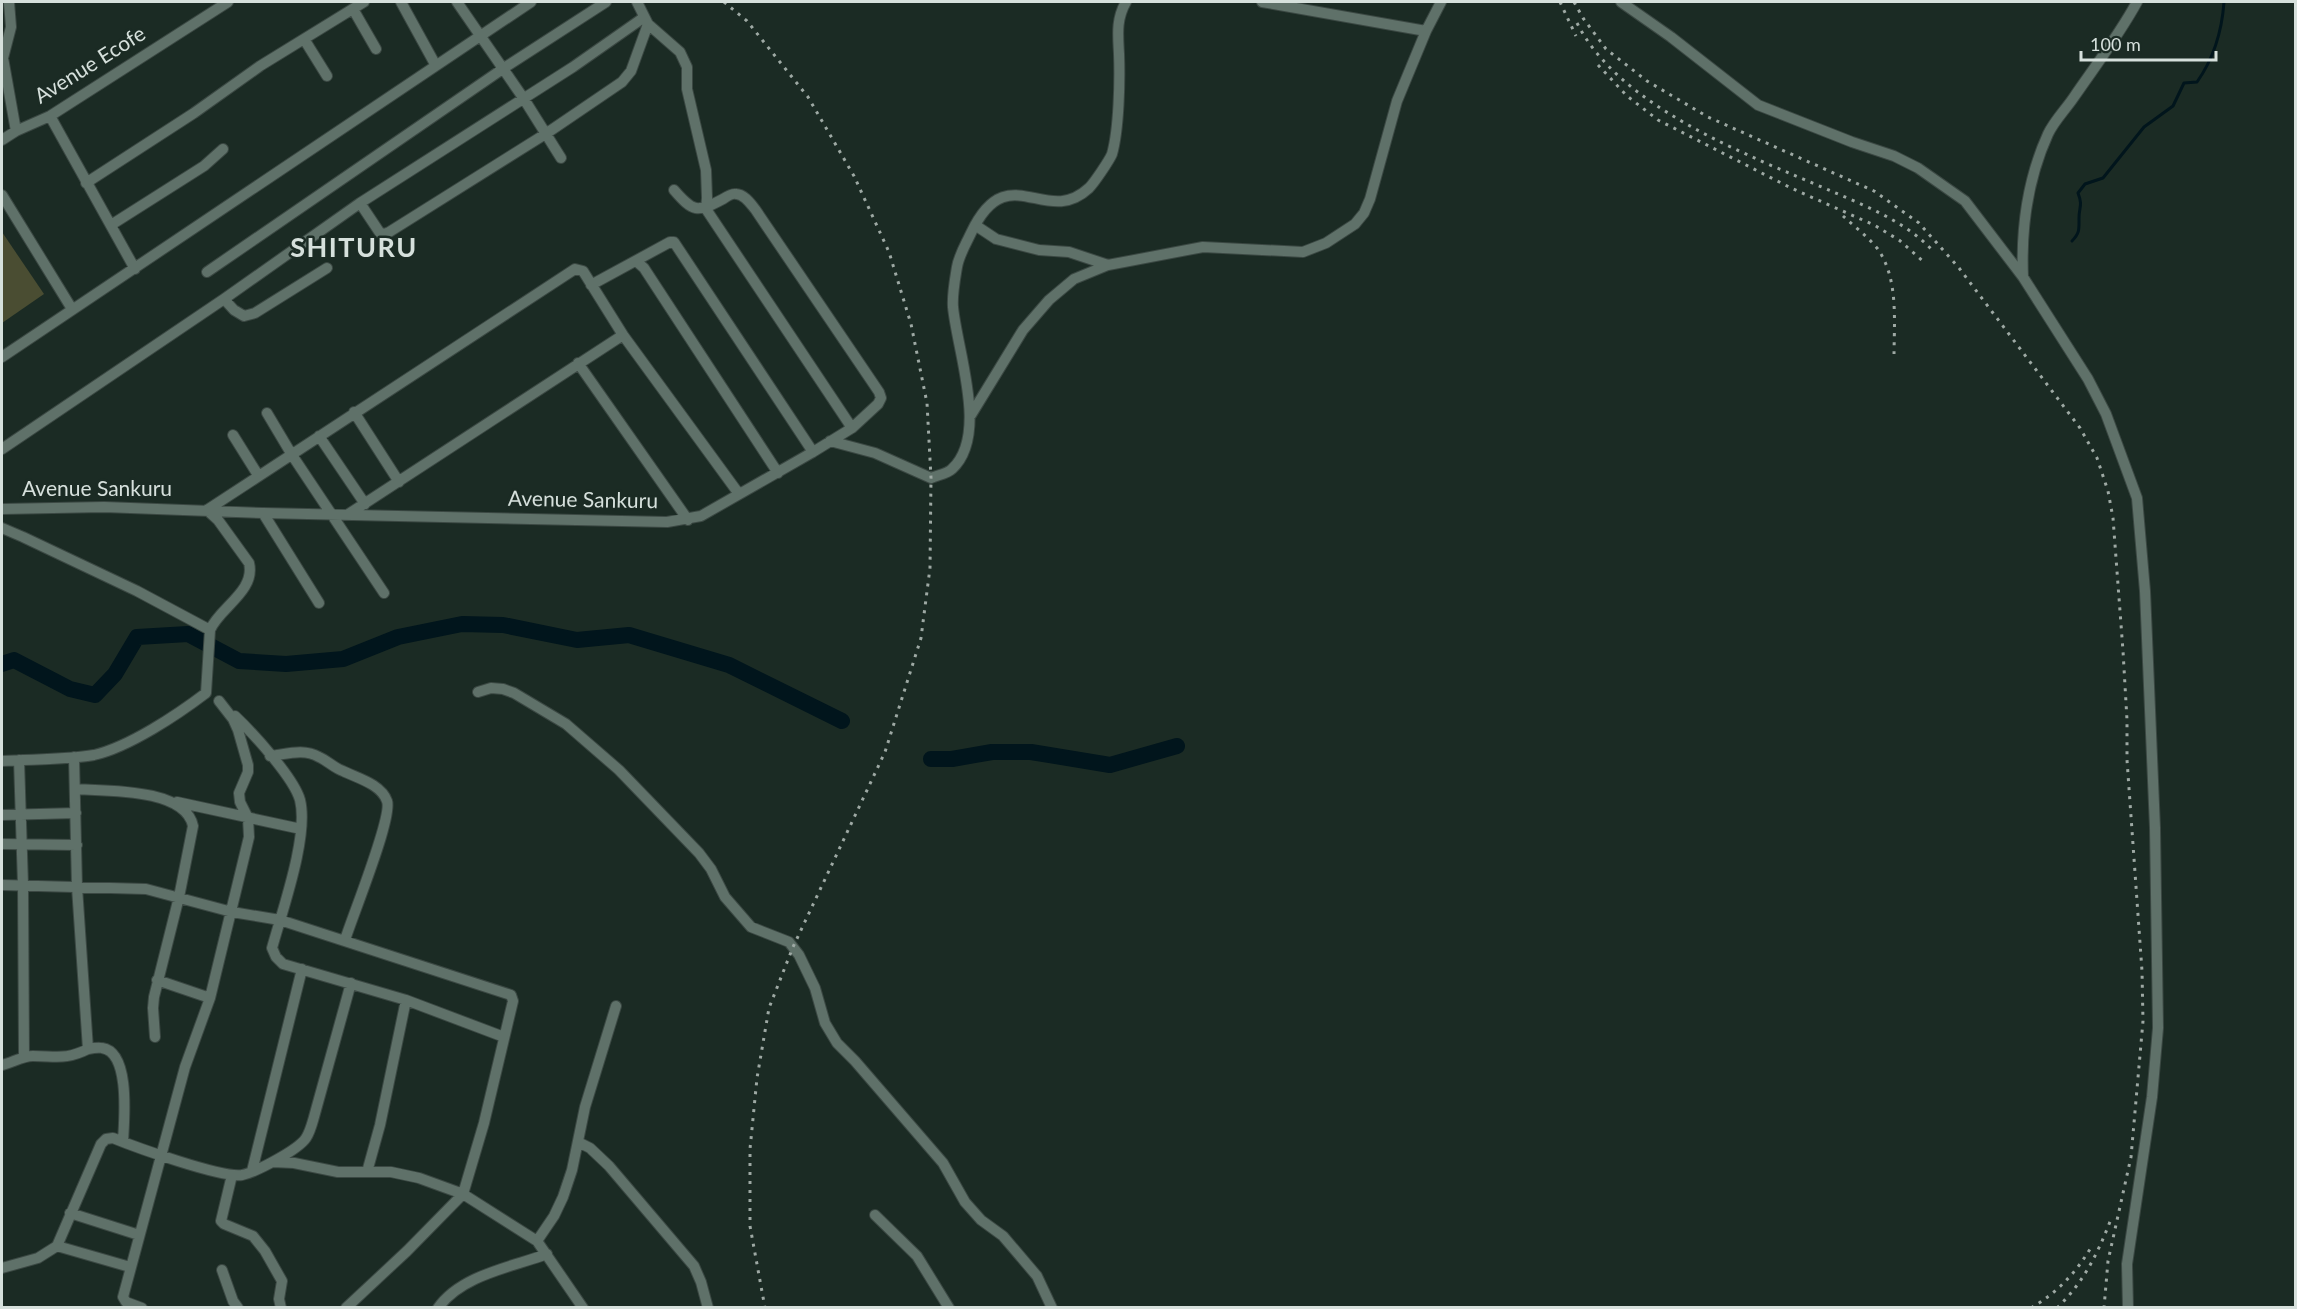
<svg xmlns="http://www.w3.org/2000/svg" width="2297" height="1309" font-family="Lato,sans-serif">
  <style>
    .green { fill: #4a4d32 }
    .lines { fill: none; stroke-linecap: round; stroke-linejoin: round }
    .stream { stroke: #01151c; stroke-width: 3 }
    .river { stroke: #01151c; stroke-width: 16 }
    .minor-casing { stroke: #3b4843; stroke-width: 12 }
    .minor { stroke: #5f7169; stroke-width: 10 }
    .rail { stroke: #9ea9a4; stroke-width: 3; stroke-dasharray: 3 6; stroke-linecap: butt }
    .labels { text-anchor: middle; stroke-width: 5; stroke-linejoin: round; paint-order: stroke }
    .street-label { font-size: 21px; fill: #d6e0dc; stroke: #1b2b24 }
    .district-label { font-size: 27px; font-weight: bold; letter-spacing: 1.5px; fill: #d6e0dc; stroke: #1b2b24 }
  </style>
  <rect width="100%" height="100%" fill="#1b2b24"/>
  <path class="green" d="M2,232L44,294L2,323Z"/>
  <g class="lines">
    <path class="stream" d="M2072,241C2080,233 2079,229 2079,218C2079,207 2083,206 2078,193L2085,184L2103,178L2144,127L2173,106L2184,83L2197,82C2214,58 2222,30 2224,2"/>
    <path class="river" d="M2,664L14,660L70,689L95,695L115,674L137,637L188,634L239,661L286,664L343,659L398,637L462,624L503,625L577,640L629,635L729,665L842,721
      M931,759H952L992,752H1031L1110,765L1177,746"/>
    <defs>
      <path id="minor" d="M9,2L11,27L3,58L16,131
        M401,2L435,64
        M457,2L524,99L561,158
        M637,2L648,24L680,52L687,67V89L706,170L707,198L706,209L852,428
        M1262,2L1426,31
        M1621,2L1671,37L1758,105L1852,142L1894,156L1918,168L1965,201L2023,277L2088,379L2106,414L2137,498L2145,591L2155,828L2158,1028L2152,1097L2127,1264L2128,1308
        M353,9L376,49
        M304,39L327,76
        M50,116L135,269
        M2,140L16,131L50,116L228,2
        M86,183L194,113L260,66L364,2
        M2,195L72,309
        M360,203L380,233L386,234L547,133L622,82L631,71L648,24
        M111,225L204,166L223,149
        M975,225L996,239L1039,250L1069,252L1108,265
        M636,261L644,268L778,473
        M207,272L504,68L606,2
        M2023,277C2021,229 2028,178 2048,134C2054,121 2066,109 2074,97C2096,65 2119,35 2137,2
        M591,285L670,242H674L813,452
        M224,299L234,310L244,316L255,313L327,268
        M2,357C178,238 355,121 531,2
        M578,363L688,520
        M354,412L399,482
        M267,413L292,455L384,593
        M971,415L1023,330L1049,300L1074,279L1108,265L1203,247L1303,252L1326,243L1355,224L1364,213L1370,199L1397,101L1426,31L1441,2
        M233,435L258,475
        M319,436L365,504
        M830,441L875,453L931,478C937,475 947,474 952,469C989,435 957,351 953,307C952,295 955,279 957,267C959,255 966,244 971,233C1008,155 1045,229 1089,188C1094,183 1109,161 1112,154C1119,129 1120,81 1119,54C1118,35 1116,19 1126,2
        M2,449L224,299L360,203L573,67L643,18
        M2,509L104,507L263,513L667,522L701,516L813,452L852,428L878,404L881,398L879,392L755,209C751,204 744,194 736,194C732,193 726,197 723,199C697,213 693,212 674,190
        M263,513L319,603
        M347,515L623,335
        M2,528L23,537L137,591L210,630
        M478,692L491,688L503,689L514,693L566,724L619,770L699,853L711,869L725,897L751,927L789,942L799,955L815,988L825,1023L837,1043L855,1061L943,1163L965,1202L981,1220L1003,1236L1037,1276L1052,1308
        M235,716C253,733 294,778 300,800C309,836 282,911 272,948L276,957L283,964L406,1000L504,1037
        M270,756C287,754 304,748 319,757C328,761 334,768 343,771C357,778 381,784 387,801C393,817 352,917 345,940
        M74,757L77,887L88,1049C93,1048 98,1047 102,1048C131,1052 124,1121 123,1142
        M19,760L23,885L24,1057
        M2,761C32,759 64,760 94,755C129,747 177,715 206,693L210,630C219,608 256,591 249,563L218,520L207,510L575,269L583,271L623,335L739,494
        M75,789C106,791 185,788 193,826L179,897L154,997L153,1008L155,1037
        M177,802L301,829
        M2,815L76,813
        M2,844L77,845
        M2,885L146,889L232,912L280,920L511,995L513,1001L484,1123L463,1194L407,1251L346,1308
        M157,980L210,998
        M2,1065C12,1063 22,1056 33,1056C57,1056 66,1060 88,1049
        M578,1142L590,1148L609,1166L694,1266L701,1282L708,1308
        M273,1162L294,1163L338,1172H391L419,1178L463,1194L537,1241L583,1308
        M252,1171L302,969
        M367,1172L380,1125L406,1000
        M232,1175L221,1221L224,1224L253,1236L265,1251L282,1281L279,1299L281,1308
        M70,1213L139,1235
        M875,1215L917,1256L949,1308
        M537,1241L554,1216L563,1197L572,1170L585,1107L616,1006
        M57,1246L130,1267
        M2,1268L38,1258L57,1246L101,1144L106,1139L113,1138C135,1147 221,1178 242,1175C256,1172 298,1150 306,1138C310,1132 312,1124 314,1117L351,983
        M222,1270L233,1301L238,1308
        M142,1308L126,1302L123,1297L185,1067L210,998L249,837L248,818L240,802L239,793L248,772V765L238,730L233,719L219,701
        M438,1308C461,1275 512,1267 547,1254"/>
    </defs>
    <use href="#minor" class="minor-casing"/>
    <use href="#minor" class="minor"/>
    <path class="rail" d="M724,2L747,21L808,97L854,176L889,252L911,324L927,403L931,478L930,568L921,638L885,752L793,947L769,1008L757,1078L750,1149V1226L765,1308
      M1560,2L1576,36
      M1574,2L1583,18L1606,49L1647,81L1708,117L1874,191L1919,223L1959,268L2080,428L2097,458L2108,491L2113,518L2123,651L2127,720V760L2142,971L2143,1021L2131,1157L2108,1261L2104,1308
      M1577,23C1620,108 1748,155 1831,191C1866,206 1906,222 1932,250
      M1598,65L1627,96L1658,120L1791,188L1874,225L1899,240L1924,262
      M1843,216C1854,226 1867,236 1877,248C1899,278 1894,322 1894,357
      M2031,1308C2058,1292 2077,1272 2093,1244
      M2057,1308C2084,1282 2098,1253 2111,1219"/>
  </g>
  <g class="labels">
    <g class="street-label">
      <text transform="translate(90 65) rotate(-32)" y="7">Avenue Ecofe</text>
      <text x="97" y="496">Avenue Sankuru</text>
      <text transform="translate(583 500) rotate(1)" y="7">Avenue Sankuru</text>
    </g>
    <g class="district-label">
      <text x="354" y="257">SHITURU</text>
    </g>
  </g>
  <rect width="2297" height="1309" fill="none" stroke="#d6e0dc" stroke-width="6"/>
  <path d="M2081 51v9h135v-9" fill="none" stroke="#d6e0dc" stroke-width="3"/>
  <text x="2090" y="51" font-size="18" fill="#d6e0dc" stroke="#1b2b24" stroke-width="4.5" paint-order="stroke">100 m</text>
</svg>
